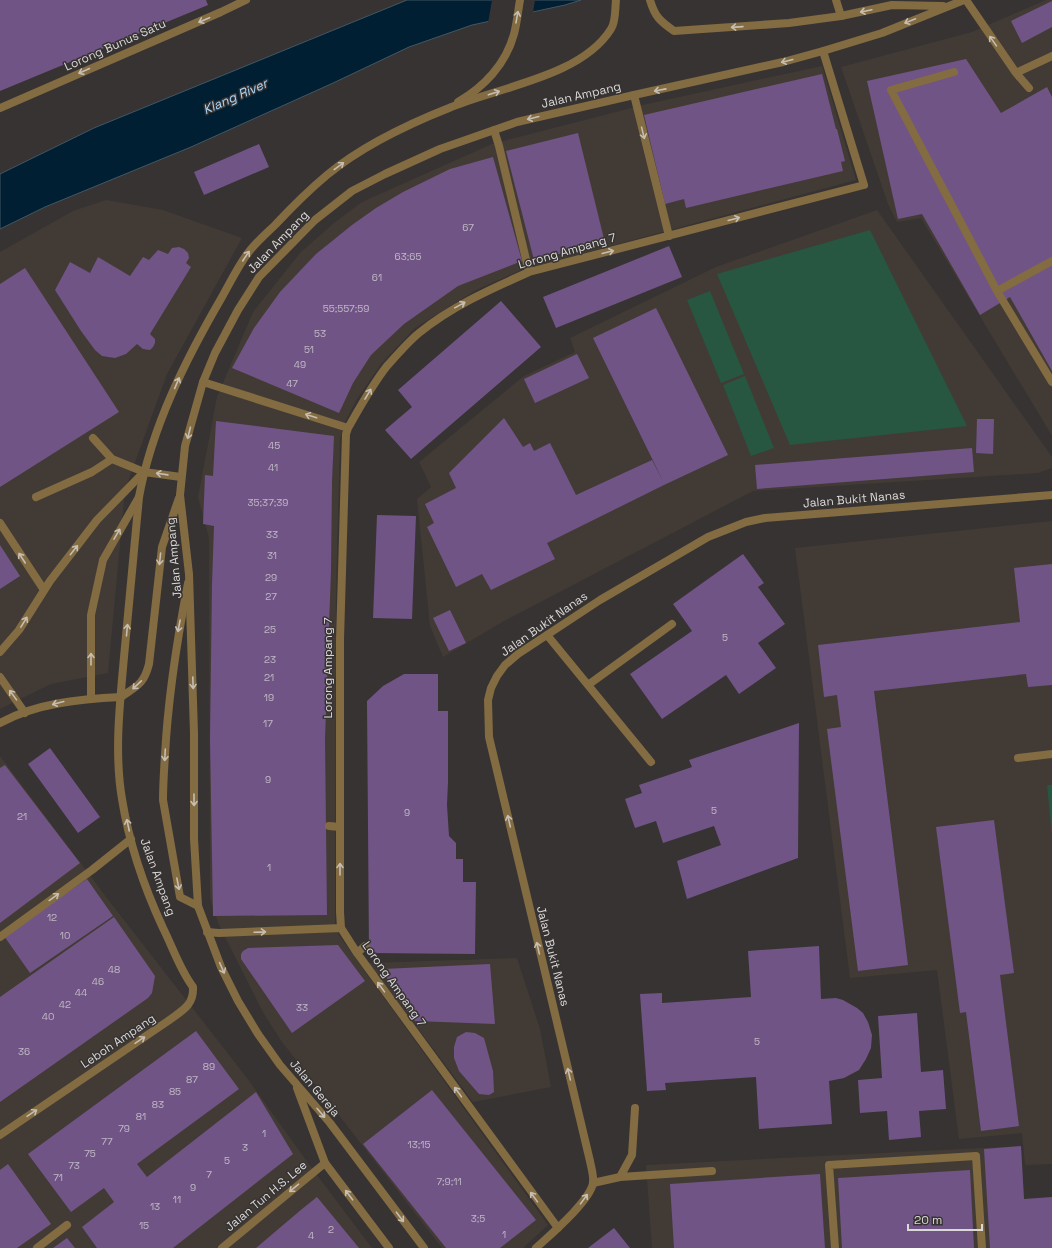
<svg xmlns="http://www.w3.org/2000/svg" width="1052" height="1248" font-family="'Space Grotesk',sans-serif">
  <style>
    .built { fill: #423b35 }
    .green { fill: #275641 }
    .water { fill: #011f32; stroke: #425764 }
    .pier { fill: #363332 }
    .building { fill: #705486 }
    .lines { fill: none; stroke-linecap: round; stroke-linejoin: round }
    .service { stroke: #836b42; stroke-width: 8 }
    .minor { stroke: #836b42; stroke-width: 8 }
    .tertiary { stroke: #836b42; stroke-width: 8 }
    .oneway { stroke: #c5beb2 }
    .labels { text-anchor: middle; stroke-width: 3; stroke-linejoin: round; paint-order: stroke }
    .number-label { font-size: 10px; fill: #c0b8c4 }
    .street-label { font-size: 12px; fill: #dbd9d8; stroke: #363332 }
    .water-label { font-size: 13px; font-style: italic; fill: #a9d7fa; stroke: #363332 }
  </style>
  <rect width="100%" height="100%" fill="#363332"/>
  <path class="built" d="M1046,0H1052V436L921,218L897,222L888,204L841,67L972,32Z
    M822,66L856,180L521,270L476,290L415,328L381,364L357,399L345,422L340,439L336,592L335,925L338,934L548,1225L523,1248H442L282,1042L264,1014L219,925L210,898L209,538L198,497L217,397L253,312L300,253L334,223L362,202L492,144L647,104Z
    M106,200L163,210L242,238L167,374L125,490L108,673L51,684L0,709V252L73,211Z
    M877,210L1052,457V468L1038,473L753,491L504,621L443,657L430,626L417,499L431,487L419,462L524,376L575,352L570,338L716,267Z
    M1052,521V1164L1025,1165L1022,1133L959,1139L937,970L850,978L795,548Z
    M0,756L110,902L247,1078L308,1163L372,1248H0Z
    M517,958L540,1029L551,1087L473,1102L369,963Z
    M1021,1146L1027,1248H652L646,1165Z"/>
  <path class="green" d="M870,230L967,426L790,445L717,274Z
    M710,291L744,374L721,383L687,300Z
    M745,376L774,448L751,456L723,385Z
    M1047,785H1052V836Z"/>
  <path class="water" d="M407,0H581L565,5L472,25L409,47L331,84L191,147L45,207L0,229V174L94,128Z"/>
  <path class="pier" d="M492,0H535L533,13L488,23Z"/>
  <path class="building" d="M0,0H206L208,5L0,91Z
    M1052,1V27L1022,43L1011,21Z
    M966,59L1001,113L1047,87L1052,97V371L1010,297L980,315L922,214L898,219L867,81Z
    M822,74L836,129H837L845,161L841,162L843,171L686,208L684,199L665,204L644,115Z
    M578,133L605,243L534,260L506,151Z
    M259,144L269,167L204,195L194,172Z
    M493,157L522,261L458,286L404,324L371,355L353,383L339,413L232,368L254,328L280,292L316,254L352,225L376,208L403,192L450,169Z
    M669,246L682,277L556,328L543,297Z
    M179,247L184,249L188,253L189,258L186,263L191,267L150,334L155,339V343L153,347L150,350L143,349L137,344L126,354L115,358L102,356L95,350L81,331L55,290L70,262L90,273L98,257L130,276L143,257L149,260L158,250L168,254L172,248Z
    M25,268L119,412L0,487V284Z
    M501,301L541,347L411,459L385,430L412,407L398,390Z
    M656,308L728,455L664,485L547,543L555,559L491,590L482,574L456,587L427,527L434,523L425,504L456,488L449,473L504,418L523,447L530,443L534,451L550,443L576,495L652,460L663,481L593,338Z
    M577,354L589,378L535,403L524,379Z
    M977,419H994L993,454L976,453Z
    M216,421L334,436L332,481L331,570L325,739L327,915L213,916L210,739L212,584L214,526L203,524L205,475L213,476Z
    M972,448L974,472L757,489L755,465Z
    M377,515L416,516L412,619L373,618Z
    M0,545L20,576L0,589Z
    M743,554L764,583L758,587L785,624L758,643L776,668L739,694L726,675L662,719L630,674L692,631L673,604Z
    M1052,564V685L1028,687L1026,674L874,691L908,965L858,971L827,729L841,727L837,695L824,697L818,645L1020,622L1014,568Z
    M450,610L466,643L449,651L433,618Z
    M404,674H438V711H448V782L447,805L449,836L456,843V859H463V882H476L475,954L369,953L367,701L383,686Z
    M799,723L798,858L687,899L677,861L721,845L714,826L663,843L656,821L635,828L625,799L642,793L639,785L692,767L689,760Z
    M50,748L100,817L78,833L28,764Z
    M5,765L80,863L0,923V768Z
    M994,820L1014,973L1000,975L1019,1126L981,1131L966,1012L960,1013L936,827Z
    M87,879L113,916L30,973L4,936Z
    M114,917L155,976L152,993L148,998L0,1102V997Z
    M338,945L365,981L292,1033L241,959V954L243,951L248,948Z
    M819,946L821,999L836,998L843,1000L857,1008L863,1013L868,1022L872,1035L871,1048L866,1059L859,1070L844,1078L829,1081L832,1124L759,1129L756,1077L665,1083L666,1090L647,1091L640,994L662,993V1003L751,997L748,951Z
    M490,964L495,1024L415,1021L393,992L383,969Z
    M917,1013L921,1072L943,1070L946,1109L919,1111L921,1137L889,1140L887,1111L860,1113L858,1080L882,1078L878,1016Z
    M196,1031L239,1089L137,1164L147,1177L256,1092L293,1154L173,1248H97L82,1227L114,1202L104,1188L71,1212L28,1154Z
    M466,1032L475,1033L484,1038L493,1071L494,1092L489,1095L479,1094L459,1071L454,1058V1047L457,1037Z
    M432,1090L536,1220L500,1248H446L363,1144Z
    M1021,1146L1024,1199L1052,1197V1248H990L984,1149Z
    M8,1164L51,1224L17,1248H0V1170Z
    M970,1170L974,1248H842L838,1178Z
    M820,1174L825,1248H674L670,1184Z
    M317,1197L359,1248H256L302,1209Z
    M614,1228L630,1248H588Z
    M67,1238L75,1248H53Z"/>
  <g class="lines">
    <path class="service" d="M836,0L841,16
      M966,0L1016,73
      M954,72L891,90L997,291L1052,382
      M1029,88L1016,73L1052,56
      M634,95L669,236
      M494,130L499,146L529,272
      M997,291L1052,261
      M203,382L348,428
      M93,438L112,459L144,472L181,477
      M36,497L92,472L112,459
      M0,523L44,590
      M188,583C177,640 168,697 165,755C164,770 163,785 163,800L180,897L198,906
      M547,635L651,762
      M0,652L19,630L50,581L97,520L144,472
      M0,677L25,713
      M588,685L672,624
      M91,698V615L103,560L139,497
      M1018,758L1052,754
      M329,826L340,827
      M207,932L219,933L341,928
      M0,937L92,870L131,839
      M357,953L365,946
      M620,1177L712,1171
      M593,1183L620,1177L632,1155L635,1108
      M558,1228L357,953L341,928L340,912V640L346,434L348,428C360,407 372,385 387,366C397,355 408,342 419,333C452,306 491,289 529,272L864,185L823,51
      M37,1248L67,1225
      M835,1248L829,1165L976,1156L982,1248"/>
    <path class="minor" d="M458,102C484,87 506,64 514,34C517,23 518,11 520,0
      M0,108L221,12L246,0
      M0,723C36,703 81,699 121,697
      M222,1248L325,1163
      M536,1248C550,1235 590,1201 593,1183C594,1176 591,1167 590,1161L489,737L488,700L491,688L497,676L505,665L518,654L600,600L708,537L746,522L765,518L1052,495"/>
    <path class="tertiary" d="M650,0C655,17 660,21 674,31L789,23L841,16L892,5L943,6
      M121,697C137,686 144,684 149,664L162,547L179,498
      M297,1088L325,1163L389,1248
      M0,1135L168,1021C181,1011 194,1006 193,987C180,970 173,948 163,928C144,887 129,843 122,799C114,752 120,703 124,657C129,603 134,550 139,497C152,426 186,359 222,297C230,283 238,266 248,253C256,242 267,233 276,224C292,207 309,190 327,175C362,146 406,125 449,108C498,87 581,77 611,29C616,22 615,8 616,0
      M424,1248L330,1123L280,1065L258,1034L238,1001L221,967L198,906L194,839V733L189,574L180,495L185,446L203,382L215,353L238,310L259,277L315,220L352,191L385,174L440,149L517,122L634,95L783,62L823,51L882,33L964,0"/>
  </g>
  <defs><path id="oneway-shaft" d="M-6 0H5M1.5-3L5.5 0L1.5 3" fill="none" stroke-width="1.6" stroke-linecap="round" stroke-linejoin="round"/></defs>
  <g class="oneway">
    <use href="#oneway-shaft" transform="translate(866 11) rotate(168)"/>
    <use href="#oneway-shaft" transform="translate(517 17) rotate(-80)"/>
    <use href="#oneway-shaft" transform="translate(204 20) rotate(157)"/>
    <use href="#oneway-shaft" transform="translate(910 21) rotate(158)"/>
    <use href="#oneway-shaft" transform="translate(737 27) rotate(176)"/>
    <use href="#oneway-shaft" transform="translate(993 41) rotate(-125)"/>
    <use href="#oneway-shaft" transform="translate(787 61) rotate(166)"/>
    <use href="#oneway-shaft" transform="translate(84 71) rotate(156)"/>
    <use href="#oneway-shaft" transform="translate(660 90) rotate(169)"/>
    <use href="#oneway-shaft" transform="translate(494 93) rotate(-18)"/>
    <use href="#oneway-shaft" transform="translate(533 118) rotate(166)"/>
    <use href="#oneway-shaft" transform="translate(643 133) rotate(76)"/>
    <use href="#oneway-shaft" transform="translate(339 166) rotate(-36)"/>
    <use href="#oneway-shaft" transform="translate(734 219) rotate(-15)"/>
    <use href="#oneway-shaft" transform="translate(608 252) rotate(-14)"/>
    <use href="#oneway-shaft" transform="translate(246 256) rotate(-56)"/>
    <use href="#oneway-shaft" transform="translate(460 305) rotate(-29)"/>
    <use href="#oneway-shaft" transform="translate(177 383) rotate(-67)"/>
    <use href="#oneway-shaft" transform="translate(368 394) rotate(-59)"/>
    <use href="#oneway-shaft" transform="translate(311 416) rotate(-162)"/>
    <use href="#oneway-shaft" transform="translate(189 433) rotate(104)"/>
    <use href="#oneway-shaft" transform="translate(162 474) rotate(-172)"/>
    <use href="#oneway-shaft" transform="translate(117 534) rotate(-60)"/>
    <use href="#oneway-shaft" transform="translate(74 550) rotate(-52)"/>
    <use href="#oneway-shaft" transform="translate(22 558) rotate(-123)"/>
    <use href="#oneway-shaft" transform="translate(160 559) rotate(96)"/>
    <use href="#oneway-shaft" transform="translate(24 622) rotate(-58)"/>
    <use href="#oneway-shaft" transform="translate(179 626) rotate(101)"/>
    <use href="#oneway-shaft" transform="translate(127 630) rotate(-85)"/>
    <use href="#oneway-shaft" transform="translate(91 659) rotate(-90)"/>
    <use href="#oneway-shaft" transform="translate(193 683) rotate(88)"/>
    <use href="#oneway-shaft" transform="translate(137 685) rotate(137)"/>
    <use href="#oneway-shaft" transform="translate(13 695) rotate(-126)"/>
    <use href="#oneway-shaft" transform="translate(58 703) rotate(165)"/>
    <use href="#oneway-shaft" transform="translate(165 755) rotate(93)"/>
    <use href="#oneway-shaft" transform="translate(194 800) rotate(90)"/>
    <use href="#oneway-shaft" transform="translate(509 821) rotate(-103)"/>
    <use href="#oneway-shaft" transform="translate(128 825) rotate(-102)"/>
    <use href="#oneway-shaft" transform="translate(340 869) rotate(-90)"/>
    <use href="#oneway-shaft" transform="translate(178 884) rotate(79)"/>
    <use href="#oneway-shaft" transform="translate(54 897) rotate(-36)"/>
    <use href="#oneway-shaft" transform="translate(260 932) rotate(-2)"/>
    <use href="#oneway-shaft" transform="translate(538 948) rotate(-103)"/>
    <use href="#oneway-shaft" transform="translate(222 968) rotate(66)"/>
    <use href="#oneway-shaft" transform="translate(381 987) rotate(-126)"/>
    <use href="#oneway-shaft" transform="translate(140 1040) rotate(-34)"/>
    <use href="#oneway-shaft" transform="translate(569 1074) rotate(-103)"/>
    <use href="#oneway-shaft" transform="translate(458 1092) rotate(-126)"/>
    <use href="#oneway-shaft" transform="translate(32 1113) rotate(-34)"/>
    <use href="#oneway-shaft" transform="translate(321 1113) rotate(49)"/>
    <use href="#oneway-shaft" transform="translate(294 1188) rotate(140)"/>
    <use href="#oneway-shaft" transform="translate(349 1195) rotate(-127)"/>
    <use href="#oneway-shaft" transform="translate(534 1197) rotate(-126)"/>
    <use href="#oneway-shaft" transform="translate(584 1199) rotate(-54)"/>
    <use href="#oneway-shaft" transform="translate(400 1217) rotate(53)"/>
  </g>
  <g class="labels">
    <g class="number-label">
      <text x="468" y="231">67</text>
      <text x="408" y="260">63;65</text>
      <text x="377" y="281">61</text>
      <text x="346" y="312">55;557;59</text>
      <text x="320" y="337">53</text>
      <text x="309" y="353">51</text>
      <text x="300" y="368">49</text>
      <text x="292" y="387">47</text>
      <text x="274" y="449">45</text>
      <text x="273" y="471">41</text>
      <text x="268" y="506">35;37;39</text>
      <text x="272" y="538">33</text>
      <text x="272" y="559">31</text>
      <text x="271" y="581">29</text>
      <text x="271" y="600">27</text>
      <text x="270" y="633">25</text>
      <text x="725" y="641">5</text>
      <text x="270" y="663">23</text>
      <text x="269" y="681">21</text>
      <text x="269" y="701">19</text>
      <text x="268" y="727">17</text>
      <text x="268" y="783">9</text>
      <text x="714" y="814">5</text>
      <text x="407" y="816">9</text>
      <text x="22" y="820">21</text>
      <text x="269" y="871">1</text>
      <text x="52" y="921">12</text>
      <text x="65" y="939">10</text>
      <text x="114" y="973">48</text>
      <text x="98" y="985">46</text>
      <text x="81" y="996">44</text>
      <text x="65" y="1008">42</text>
      <text x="302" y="1011">33</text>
      <text x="48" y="1020">40</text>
      <text x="757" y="1045">5</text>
      <text x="24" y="1055">36</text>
      <text x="209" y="1070">89</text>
      <text x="192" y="1083">87</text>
      <text x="175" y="1095">85</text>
      <text x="158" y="1108">83</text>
      <text x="141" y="1120">81</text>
      <text x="124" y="1132">79</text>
      <text x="264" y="1137">1</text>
      <text x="107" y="1145">77</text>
      <text x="419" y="1148">13;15</text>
      <text x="245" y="1151">3</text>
      <text x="90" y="1157">75</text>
      <text x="227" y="1164">5</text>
      <text x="74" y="1169">73</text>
      <text x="209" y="1178">7</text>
      <text x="58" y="1181">71</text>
      <text x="449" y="1185">7;9;11</text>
      <text x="193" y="1191">9</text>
      <text x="177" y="1203">11</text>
      <text x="155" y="1210">13</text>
      <text x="478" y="1222">3;5</text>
      <text x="144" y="1229">15</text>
      <text x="331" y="1233">2</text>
      <text x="504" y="1238">1</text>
      <text x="311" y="1239">4</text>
    </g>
    <g class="street-label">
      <text transform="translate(115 45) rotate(-24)" y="4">Lorong Bunus Satu</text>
      <text transform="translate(581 95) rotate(-13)" y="4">Jalan Ampang</text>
      <text transform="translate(278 242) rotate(-46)" y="4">Jalan Ampang</text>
      <text transform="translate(567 251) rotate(-16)" y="4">Lorong Ampang 7</text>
      <text transform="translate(854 499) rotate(-5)" y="4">Jalan Bukit Nanas</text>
      <text transform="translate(174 558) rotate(-95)" y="4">Jalan Ampang</text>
      <text transform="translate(544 624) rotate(-35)" y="4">Jalan Bukit Nanas</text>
      <text transform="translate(328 668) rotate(-90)" y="4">Lorong Ampang 7</text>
      <text transform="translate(158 877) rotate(70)" y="4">Jalan Ampang</text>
      <text transform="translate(553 956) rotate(76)" y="4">Jalan Bukit Nanas</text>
      <text transform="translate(394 984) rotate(55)" y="4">Lorong Ampang 7</text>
      <text transform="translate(118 1041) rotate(-34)" y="4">Leboh Ampang</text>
      <text transform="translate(315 1088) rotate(50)" y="4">Jalan Gereja</text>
      <text transform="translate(266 1196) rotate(-40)" y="4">Jalan Tun H.S. Lee</text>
    </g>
    <g class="water-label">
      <text transform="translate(235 96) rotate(-24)" y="5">Klang River</text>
    </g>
  </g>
  <path d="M908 1224v6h74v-6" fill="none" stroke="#dbd9d8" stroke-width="2"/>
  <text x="914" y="1224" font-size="12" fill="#dbd9d8" stroke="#363332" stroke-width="3" paint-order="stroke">20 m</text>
</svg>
